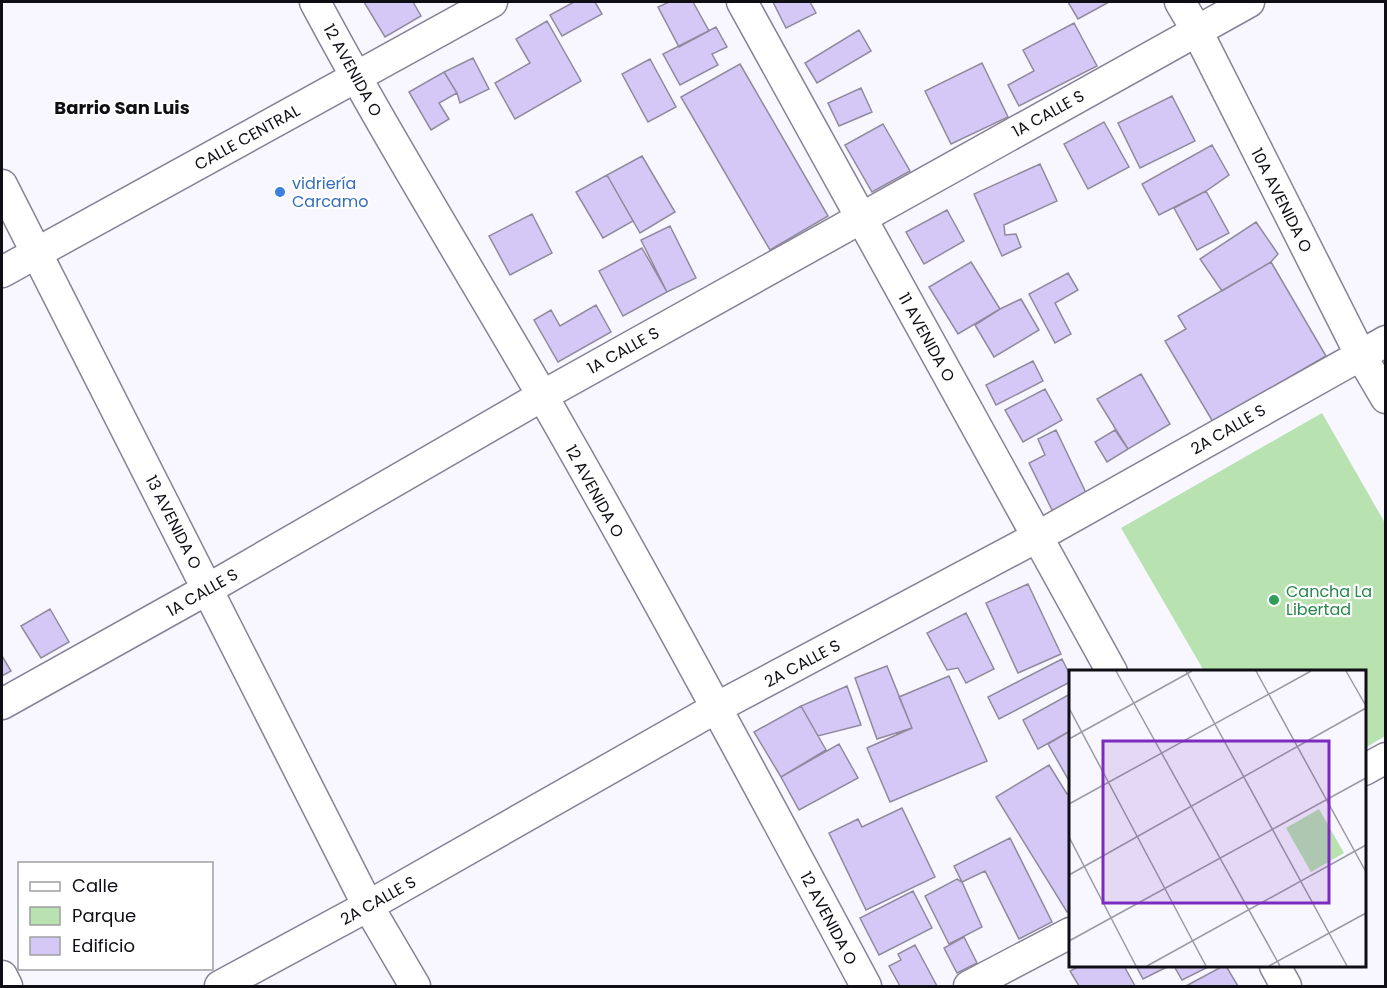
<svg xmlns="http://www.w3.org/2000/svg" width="1387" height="988" font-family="Poppins,sans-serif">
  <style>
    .park { fill: #b8e2b0 }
    .building { fill: #d4c9f6; stroke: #8f8a9e; stroke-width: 1.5 }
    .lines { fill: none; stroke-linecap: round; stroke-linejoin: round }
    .minor-casing { stroke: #878296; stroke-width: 33 }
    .minor { stroke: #fff; stroke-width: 30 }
    .shop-dot { fill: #3f7fe0; stroke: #fff; stroke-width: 2 }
    .leisure-dot { fill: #2e9e5b; stroke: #fff; stroke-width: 2 }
    .labels { text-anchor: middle; stroke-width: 4.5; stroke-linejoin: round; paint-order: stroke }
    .street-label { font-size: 16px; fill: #0f0e15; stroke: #fff }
    .shop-label { font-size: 16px; fill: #366cbe; stroke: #fff; text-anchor: start }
    .leisure-label { font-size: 16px; fill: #27864d; stroke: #fff; text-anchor: start }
    .neighbourhood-label { font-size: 18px; font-weight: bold; fill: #0f0e15; stroke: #fff }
    .inset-road { fill: none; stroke: #9b99a1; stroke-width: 1.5 }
    .view { fill: #7b2cbf; fill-opacity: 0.15; stroke: #7b2cbf; stroke-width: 3 }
    .inset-edge { fill: none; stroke: #0f0e15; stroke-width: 3 }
  </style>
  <rect width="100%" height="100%" fill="#f8f6ff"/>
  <path class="park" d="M1322,413L1385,523V736L1365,748L1364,672L1204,671L1121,528Z"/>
  <path class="building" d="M364,2H413L421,16L385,37Z
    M574,2H595L602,14L562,36L550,15Z
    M669,2H693L709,31L679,47L658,7Z
    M773,2H810L816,13L786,28Z
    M1068,2H1109L1078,19Z
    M547,21L581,81L515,119L495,83L530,63L516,39Z
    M1074,23L1097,66L1019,106L1008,85L1034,71L1023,50Z
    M716,27L727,47L712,54L718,65L680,85L663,54Z
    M859,30L871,51L817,83L805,63Z
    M473,58L489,89L460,103L457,93L444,72Z
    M650,59L676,107L648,122L622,74Z
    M982,63L1008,117L951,144L925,91Z
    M740,64L828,216L770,250L681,97Z
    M444,72L457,93L439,103L449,119L431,130L409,92Z
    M861,88L872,112L839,126L828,103Z
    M1172,96L1195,141L1140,168L1118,123Z
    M1104,122L1129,167L1088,189L1064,144Z
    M883,124L910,171L872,192L845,145Z
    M1212,145L1229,175L1206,191L1159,215L1142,184Z
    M642,156L675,212L640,233L607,175Z
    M1040,164L1057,201L1004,225L1005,235L1016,234L1021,247L1002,256L974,194Z
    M607,175L633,221L603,238L576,192Z
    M1206,191L1229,233L1197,250L1174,208Z
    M947,210L964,241L924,264L906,232Z
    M532,214L552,253L510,275L489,236Z
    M1256,222L1278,254L1271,262L1222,291L1200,259Z
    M670,226L696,278L667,292L641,240Z
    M642,248L667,292L623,316L599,271Z
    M971,262L1000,309L958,334L929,287Z
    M1271,262L1326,356L1213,422L1165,341L1186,329L1178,316Z
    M1068,273L1078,290L1055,303L1071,334L1055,343L1029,294Z
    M1021,299L1039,330L994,357L975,325L1000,309Z
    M596,305L611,332L558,362L534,320L551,310L560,326Z
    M1033,361L1043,381L996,405L986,385Z
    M1141,374L1170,424L1128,449L1097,399Z
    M1045,389L1062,420L1023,442L1005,410Z
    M1056,430L1088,497L1054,514L1029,463L1045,455L1038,439Z
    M1115,430L1128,449L1107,462L1095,442Z
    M1028,584L1061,654L1018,673L986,603Z
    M50,609L69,642L41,658L21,626Z
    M966,613L994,669L966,683L958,668L947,670L927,633Z
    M2,656L11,671L2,676Z
    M1062,659L1070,675V682L999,719L988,697Z
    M887,666L912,728L877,739L855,678Z
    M949,676L987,761L890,802L867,748L912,728L899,697Z
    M847,686L861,725L818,736L801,706Z
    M1070,694V731L1038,749L1023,720Z
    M801,706L826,750L781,777L754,732Z
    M1070,731V777L1068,779L1048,744Z
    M839,744L858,778L799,810L781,777Z
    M1049,765L1067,794L1070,792V910L1067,912L996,797Z
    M902,808L935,877L866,910L829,833L858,819L862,827Z
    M1010,838L1052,922L1019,939L985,871L962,882L954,866Z
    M957,879L962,882L982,927L949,944L925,896Z
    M913,891L932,928L879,955L860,918Z
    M964,937L977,963L957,973L944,948Z
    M915,945L937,986H900L889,966L901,960L898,954Z
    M1080,966H1124L1135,986H1079L1070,971Z
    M1136,966H1169L1143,979Z
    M1174,966H1210L1182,980Z
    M1223,966H1226L1238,986H1186Z"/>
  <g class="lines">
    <defs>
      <path id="minor" d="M315,2C386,135 466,264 542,395C654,590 760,788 866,986
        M742,2L1112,672
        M1180,2L1197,31L1360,354L1386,398
        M2,185L368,906L415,986
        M2,272L492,2
        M2,704L208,589L542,396L1249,2
        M1364,770L1386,758
        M1275,966L1286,986
        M2,976L7,986
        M220,986L368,906L716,708L1037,537L1386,341
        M969,986L1070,933"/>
    </defs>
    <use href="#minor" class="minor-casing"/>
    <use href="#minor" class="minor"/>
  </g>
  <circle class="shop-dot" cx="280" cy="192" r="6"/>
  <circle class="leisure-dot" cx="1274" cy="600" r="6"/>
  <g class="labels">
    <g class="street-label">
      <text transform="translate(353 70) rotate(61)" y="6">12 AVENIDA O</text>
      <text transform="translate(1048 113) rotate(-29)" y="6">1A CALLE S</text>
      <text transform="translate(247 137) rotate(-29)" y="6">CALLE CENTRAL</text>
      <text transform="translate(1282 200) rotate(63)" y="6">10A AVENIDA O</text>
      <text transform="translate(927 337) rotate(61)" y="6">11 AVENIDA O</text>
      <text transform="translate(623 350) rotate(-29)" y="6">1A CALLE S</text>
      <text transform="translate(1228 429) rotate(-30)" y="6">2A CALLE S</text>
      <text transform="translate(595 491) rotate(61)" y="6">12 AVENIDA O</text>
      <text transform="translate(174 522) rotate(63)" y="6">13 AVENIDA O</text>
      <text transform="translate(202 592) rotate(-30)" y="6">1A CALLE S</text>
      <text transform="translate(802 663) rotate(-28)" y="6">2A CALLE S</text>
      <text transform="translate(378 900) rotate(-29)" y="6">2A CALLE S</text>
      <text transform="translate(829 918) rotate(62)" y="6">12 AVENIDA O</text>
    </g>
    <g class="shop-label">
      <text x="292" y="189">vidriería<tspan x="292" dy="18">Carcamo</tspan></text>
    </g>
    <g class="leisure-label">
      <text x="1286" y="597">Cancha La<tspan x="1286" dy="18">Libertad</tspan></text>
    </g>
    <g class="neighbourhood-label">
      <text x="122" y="114">Barrio San Luis</text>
    </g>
  </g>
  <g transform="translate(1069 670)">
    <rect width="297" height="297" fill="#f8f6ff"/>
    <path d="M250,139L275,183L242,202L217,158Z" fill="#b8e2b0"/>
    <path class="inset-road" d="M47,1L211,296M117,1L278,296M187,1L297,202M277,1L297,36M0,38L137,296M0,69L123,1M0,134L242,1M0,167L67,296M0,205L297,38M0,271L297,108M78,296L297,175M200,296L297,243"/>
    <path class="view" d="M34,71H260V233H34Z"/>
    <rect width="297" height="297" class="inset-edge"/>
  </g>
  <rect width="1387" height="988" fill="none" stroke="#0f0e15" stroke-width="6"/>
  <rect x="18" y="862" width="195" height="108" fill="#ffffff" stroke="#9f9fa1" stroke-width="1.5"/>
  <rect x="30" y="882" width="30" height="9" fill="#ffffff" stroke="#9f9fa1" stroke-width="1.5"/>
  <text x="72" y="892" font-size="18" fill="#0f0e15">Calle</text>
  <rect x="30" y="907" width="30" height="18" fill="#b8e2b0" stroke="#9f9fa1" stroke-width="1.5"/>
  <text x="72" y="922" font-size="18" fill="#0f0e15">Parque</text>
  <rect x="30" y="937" width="30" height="18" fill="#d4c9f6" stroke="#9f9fa1" stroke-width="1.5"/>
  <text x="72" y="952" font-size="18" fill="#0f0e15">Edificio</text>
</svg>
